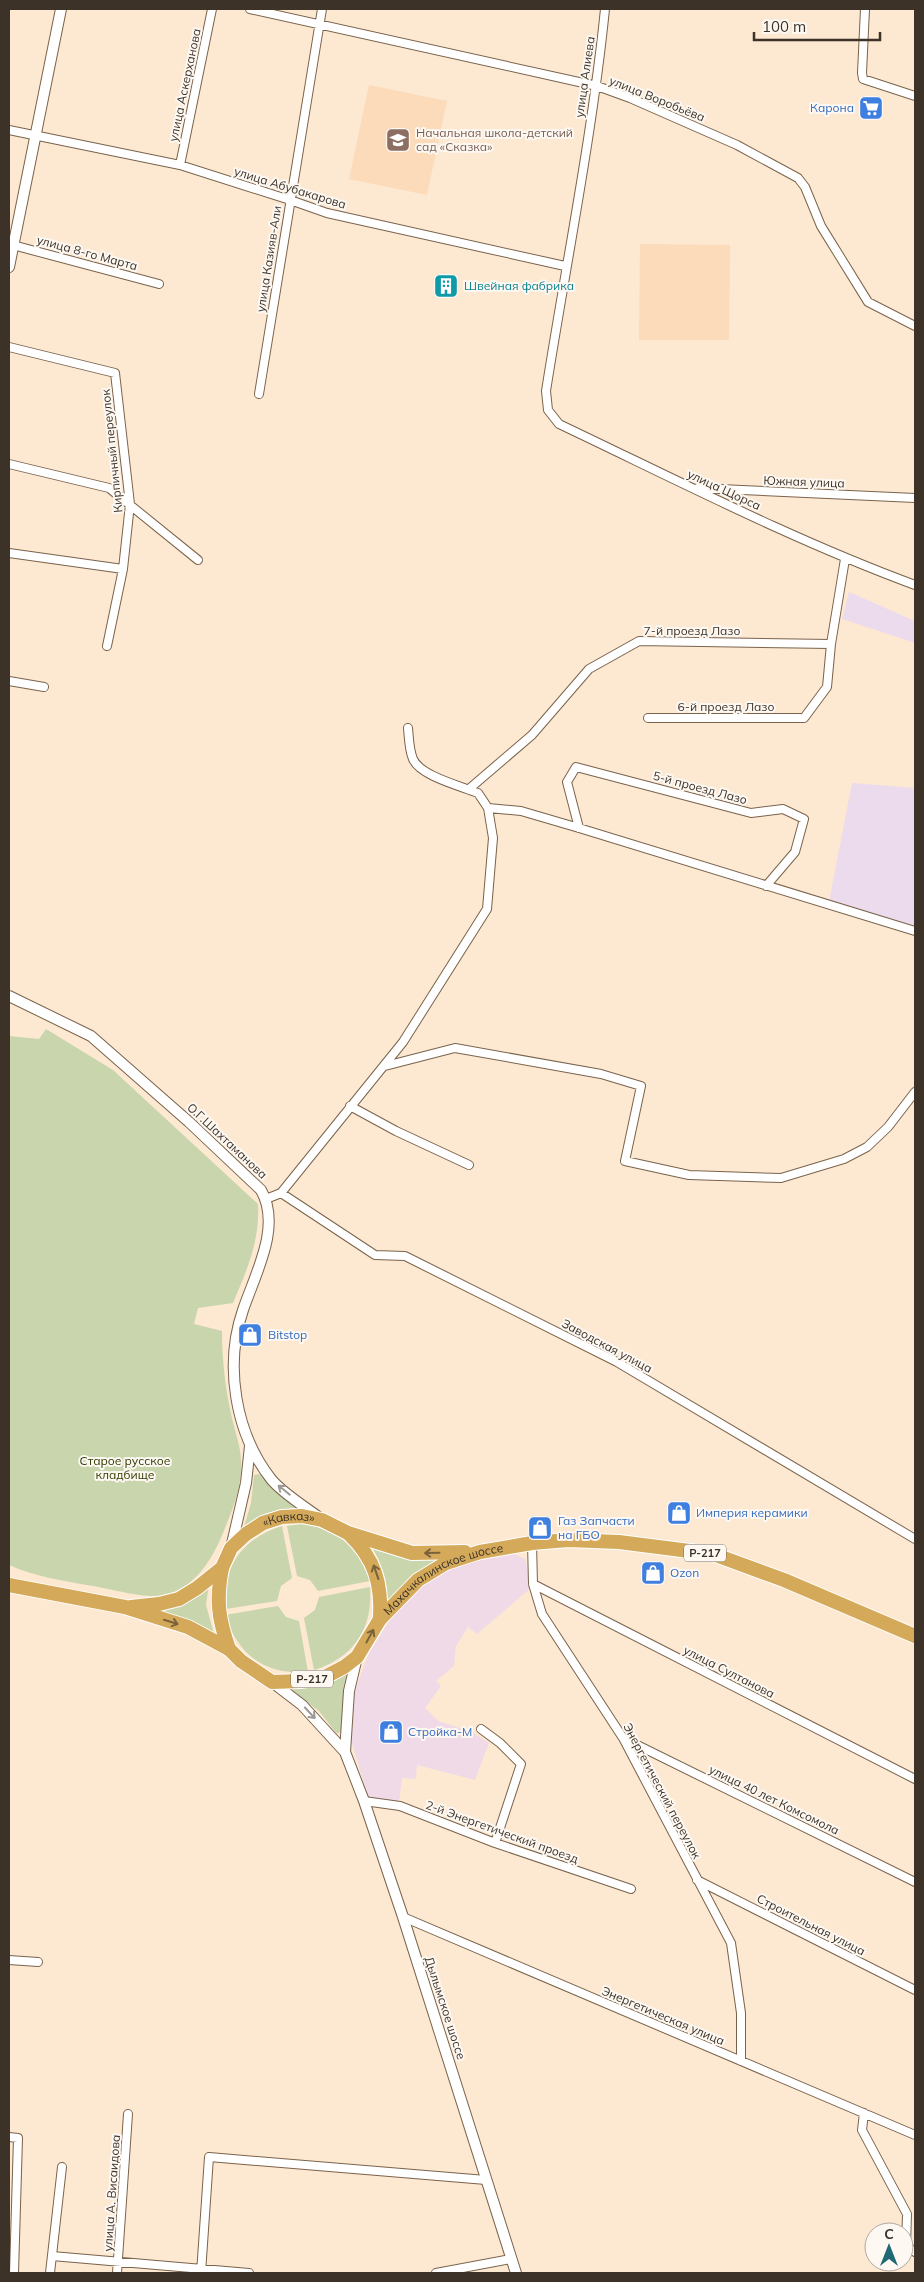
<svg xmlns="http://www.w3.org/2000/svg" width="924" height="2282" font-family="Mulish,sans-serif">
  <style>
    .commercial { fill: #f0dae8 }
    .industrial { fill: #ecdbed }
    .built { fill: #fbdbba }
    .green { fill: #c9d5ad }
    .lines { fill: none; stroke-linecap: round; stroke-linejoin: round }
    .street-casing { stroke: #7a634b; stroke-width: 10 }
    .secondary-casing { stroke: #7a634b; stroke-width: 12 }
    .highway-casing { stroke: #fff; stroke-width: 16 }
    .street { stroke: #fff; stroke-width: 8 }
    .secondary { stroke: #fff; stroke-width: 10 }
    .highway { stroke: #d4aa5a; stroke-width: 14 }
    .oneway { stroke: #9e9894 }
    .oneway2 { stroke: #79623c }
    .labels { text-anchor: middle; stroke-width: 4; stroke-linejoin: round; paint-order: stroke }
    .shield { fill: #fdf8f2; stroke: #766d65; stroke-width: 1 }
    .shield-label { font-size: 11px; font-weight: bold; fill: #3c3228 }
    .street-label { font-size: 12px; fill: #3c3228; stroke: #fdf8f2 }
    .shop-label { font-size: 12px; fill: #366cbe; stroke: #fdf8f2; text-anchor: start }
    .education-label { font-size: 12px; fill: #785e54; stroke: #fdf8f2; text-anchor: start }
    .culture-label { font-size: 12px; fill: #0d838f; stroke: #fdf8f2; text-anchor: start }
    .park-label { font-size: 12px; fill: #303c00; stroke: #fdf8f2 }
  </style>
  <rect width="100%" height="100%" fill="#fde8d2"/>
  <path class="commercial" d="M513,1553L525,1559L532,1587L477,1634L468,1627L456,1646L454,1666L436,1681L441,1686L425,1708L438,1721L472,1732L489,1743L475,1780L417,1765L416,1779L402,1778L399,1803L368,1797L349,1733L354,1693L369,1653L400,1603L430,1576L453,1566Z"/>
  <path class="industrial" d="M849,592L915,621V643L842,619Z
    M852,783L915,788V928L829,902Z"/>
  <path class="built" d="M369,85L447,101L427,195L349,179Z
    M640,244L730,245L729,340H639Z"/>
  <path class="green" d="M46,1029L113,1070L258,1204C260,1241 247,1270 233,1303L198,1308L194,1324L222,1331C222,1359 225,1386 231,1414C234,1429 241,1446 241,1462C242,1486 234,1506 225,1528C213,1559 194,1592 157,1596C141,1597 109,1589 93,1586C64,1581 36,1577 9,1565V1036L39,1039Z
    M259,1474L296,1508C276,1509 260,1515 244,1527L251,1503L254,1475Z
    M301,1524C336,1528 359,1547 370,1581L318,1591L310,1580L297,1576L287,1526Z
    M282,1526L292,1578L281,1586L277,1601L226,1609C222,1566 242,1539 282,1526Z
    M372,1547L445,1558L387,1606C389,1584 383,1566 372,1547Z
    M209,1584L206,1605L214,1634L154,1611Z
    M370,1587C373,1629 354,1657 314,1670L304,1618L315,1610L319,1597Z
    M278,1606L286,1617L299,1621L308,1672C265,1675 238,1655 225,1615Z
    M350,1671L343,1697L341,1731L337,1734L319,1711L289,1689C311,1689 333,1686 350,1671Z"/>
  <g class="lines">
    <defs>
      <path id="street" d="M250,9L597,86L630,98L737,145L798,178L805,187L821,226L868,302L915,326
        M605,9C592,137 566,264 546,391L548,410L559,424C677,480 793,540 915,585
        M865,9L862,73L863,79L915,96
        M9,130L180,165L290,200L327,213L565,266
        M180,165L212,9
        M9,244L159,284
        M9,347L115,373L130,504L123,569L107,646
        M259,394L322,9
        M9,464L109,488L198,560
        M698,488L915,498
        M9,553L123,569
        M831,644L845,559
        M9,681L44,687
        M469,789L532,735L589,669L639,641L831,644L827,687L804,718H648
        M488,808L521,811L579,828L915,931
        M579,828L567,782L576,767L751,813L783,809L804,819L795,852L766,886
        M385,1066L455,1048L601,1074L641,1086L625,1161L689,1175L781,1178L844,1159L867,1147L888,1127L915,1092
        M350,1106L396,1131L469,1165
        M281,1193L375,1255L405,1256L617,1362L915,1539
        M266,1199L281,1193L403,1042L487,909L493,838L488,808L478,793C461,786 420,776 413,759C409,750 409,738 408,728
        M532,1543L533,1584L542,1614L623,1738L731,1943L741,2013V2061
        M533,1584L915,1779
        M481,1729L500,1743L521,1764L495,1843
        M623,1738L915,1882
        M364,1801L400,1806L495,1843L631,1889
        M697,1880L915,1990
        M403,1917L915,2135
        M9,1960L38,1962
        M864,2113L862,2130L907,2214L906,2246L915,2252
        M9,2137L18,2138L14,2273
        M52,2256L249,2273
        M50,2273L62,2167
        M117,2273L128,2114
        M201,2273L209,2157L486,2180
        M436,2273L511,2259"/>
      <path id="secondary" d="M9,267L61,9
        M9,996L91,1036L189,1122L261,1190C282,1227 255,1274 243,1310C224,1365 235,1433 271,1479C282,1493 307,1508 321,1519
        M231,1548L246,1483L250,1446
        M272,1682L302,1705L345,1752L364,1801L403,1917L516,2273
        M345,1752L349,1691L357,1657"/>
      <g id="highway">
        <path d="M349,1534C375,1559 382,1584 380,1619"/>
        <path d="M222,1568C216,1599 218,1618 229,1649"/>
        <path id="s1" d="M9,1585L125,1607L188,1627L229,1649L241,1661L272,1682L300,1681L325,1677L344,1667L357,1657L380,1619L418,1580L446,1563L480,1552L532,1543L568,1540L619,1542L713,1554L784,1580L915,1636"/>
        <path id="s2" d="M131,1607L159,1604L179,1599L197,1588L222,1568L231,1548L246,1534L263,1523L282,1517L302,1516L322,1520L348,1533L412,1553L465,1552"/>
      </g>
    </defs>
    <use href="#street" class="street-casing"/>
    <use href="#secondary" class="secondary-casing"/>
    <use href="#highway" class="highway-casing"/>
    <use href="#street" class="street"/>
    <use href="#secondary" class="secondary"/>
    <use href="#highway" class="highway"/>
  </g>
  <defs><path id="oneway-shaft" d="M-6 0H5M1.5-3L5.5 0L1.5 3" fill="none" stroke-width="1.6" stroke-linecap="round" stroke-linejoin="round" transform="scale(1.25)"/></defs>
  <g class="oneway">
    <use href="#oneway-shaft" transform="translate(284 1490) rotate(-141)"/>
    <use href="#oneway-shaft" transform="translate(310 1713) rotate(47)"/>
  </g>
  <g class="oneway2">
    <use href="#oneway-shaft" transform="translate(432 1553) rotate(179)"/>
    <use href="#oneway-shaft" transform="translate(376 1572) rotate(-109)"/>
    <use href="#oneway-shaft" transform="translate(171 1622) rotate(17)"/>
    <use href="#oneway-shaft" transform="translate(370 1636) rotate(-61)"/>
  </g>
  <defs>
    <symbol id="supermarket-square" viewBox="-11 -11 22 22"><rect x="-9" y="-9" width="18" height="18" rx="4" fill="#3f7fe0" stroke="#fdf8f2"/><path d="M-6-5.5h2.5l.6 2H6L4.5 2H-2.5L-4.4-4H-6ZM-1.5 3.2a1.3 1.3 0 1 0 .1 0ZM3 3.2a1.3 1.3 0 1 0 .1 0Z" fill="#fff"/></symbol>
    <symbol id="school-square" viewBox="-11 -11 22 22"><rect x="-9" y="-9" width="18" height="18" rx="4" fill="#8d6e63" stroke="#fdf8f2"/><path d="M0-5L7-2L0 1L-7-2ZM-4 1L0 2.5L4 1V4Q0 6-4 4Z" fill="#fff"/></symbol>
    <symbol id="building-square" viewBox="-11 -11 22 22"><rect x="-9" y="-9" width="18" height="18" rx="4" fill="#0f9aa8" stroke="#fdf8f2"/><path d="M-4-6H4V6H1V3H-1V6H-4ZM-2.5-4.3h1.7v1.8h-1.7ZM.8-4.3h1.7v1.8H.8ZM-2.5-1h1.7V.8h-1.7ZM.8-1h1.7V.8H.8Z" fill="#fff"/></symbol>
    <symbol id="shop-square" viewBox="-11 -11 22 22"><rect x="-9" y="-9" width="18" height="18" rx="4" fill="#3f7fe0" stroke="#fdf8f2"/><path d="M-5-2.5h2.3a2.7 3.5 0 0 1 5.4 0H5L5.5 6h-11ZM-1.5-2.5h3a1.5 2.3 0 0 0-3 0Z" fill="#fff"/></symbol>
  </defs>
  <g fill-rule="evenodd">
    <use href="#supermarket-square" x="857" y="94" width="28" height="28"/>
    <use href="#school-square" x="384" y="126" width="28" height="28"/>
    <use href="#building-square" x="432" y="272" width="28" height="28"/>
    <use href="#shop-square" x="236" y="1321" width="28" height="28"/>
    <use href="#shop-square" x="665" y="1499" width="28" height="28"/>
    <use href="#shop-square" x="526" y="1514" width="28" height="28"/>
    <use href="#shop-square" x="639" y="1559" width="28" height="28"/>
    <use href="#shop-square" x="377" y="1718" width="28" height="28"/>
  </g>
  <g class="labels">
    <g class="shield">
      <rect x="684" y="1544.5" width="42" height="17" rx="4"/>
      <rect x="291" y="1670.5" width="42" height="17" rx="4"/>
    </g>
    <g class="shield-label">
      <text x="705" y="1557">Р-217</text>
      <text x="312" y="1683">Р-217</text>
    </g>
    <g class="street-label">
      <text transform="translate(585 77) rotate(-82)" y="4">улица Алиева</text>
      <text transform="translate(185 85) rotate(-78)" y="4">улица Аскерханова</text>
      <text transform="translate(657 99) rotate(22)" y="4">улица Воробьёва</text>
      <text transform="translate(290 188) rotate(17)" y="4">улица Абубакарова</text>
      <text transform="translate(87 253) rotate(15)" y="4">улица 8-го Марта</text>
      <text transform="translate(269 259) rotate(-81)" y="4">улица Казияв-Али</text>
      <text transform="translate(112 451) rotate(-96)" y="4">Кирпичный переулок</text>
      <text transform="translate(804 482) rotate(2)" y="4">Южная улица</text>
      <text transform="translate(724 490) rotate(25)" y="4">улица Щорса</text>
      <text x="692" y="635">7-й проезд Лазо</text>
      <text x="726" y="711">6-й проезд Лазо</text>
      <text transform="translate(700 788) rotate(15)" y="4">5-й проезд Лазо</text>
      <text transform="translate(227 1141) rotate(43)" y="4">О.Г.Шахтаманова</text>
      <text transform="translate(607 1346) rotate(28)" y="4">Заводская улица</text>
      <text dy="4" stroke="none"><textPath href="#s2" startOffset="191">«Кавказ»</textPath></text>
      <text dy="4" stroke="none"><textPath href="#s1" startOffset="498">Махачкалинское шоссе</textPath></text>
      <text transform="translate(729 1672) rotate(27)" y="4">улица Султанова</text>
      <text transform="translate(662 1791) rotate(62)" y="4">Энергетический переулок</text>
      <text transform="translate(774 1800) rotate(26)" y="4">улица 40 лет Комсомола</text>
      <text transform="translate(502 1832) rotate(20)" y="4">2-й Энергетический проезд</text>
      <text transform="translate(811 1925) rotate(27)" y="4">Строительная улица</text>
      <text transform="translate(445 2008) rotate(72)" y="4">Дылымское шоссе</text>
      <text transform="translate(663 2016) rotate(23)" y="4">Энергетическая улица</text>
      <text transform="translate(112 2193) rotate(-86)" y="4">улица А. Висаидова</text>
    </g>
    <g class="shop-label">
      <text x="854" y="112" text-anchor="end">Карона</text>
      <text x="268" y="1339">Bitstop</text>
      <text x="696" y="1517">Империя керамики</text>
      <text x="558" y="1525">Газ Запчасти<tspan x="558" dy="14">на ГБО</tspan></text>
      <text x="670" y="1577">Ozon</text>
      <text x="408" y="1736">Стройка-М</text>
    </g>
    <g class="education-label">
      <text x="416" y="137">Начальная школа-детский<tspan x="416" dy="14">сад «Сказка»</tspan></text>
    </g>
    <g class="culture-label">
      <text x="464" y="290">Швейная фабрика</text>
    </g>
    <g class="park-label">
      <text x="125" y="1465">Старое русское<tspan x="125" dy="14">кладбище</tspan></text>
    </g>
  </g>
  <rect width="924" height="2282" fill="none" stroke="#3c3228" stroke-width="20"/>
  <g transform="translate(889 2247)"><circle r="24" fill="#fdf8f2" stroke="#b0a9a1"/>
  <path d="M0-4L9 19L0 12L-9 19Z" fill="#1f6974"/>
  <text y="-8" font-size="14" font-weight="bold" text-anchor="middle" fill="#3c3228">С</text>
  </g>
  <path d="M754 32v8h126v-8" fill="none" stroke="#3c3228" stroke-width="2.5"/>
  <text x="762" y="32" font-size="15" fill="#3c3228" stroke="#fdf8f2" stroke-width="4" paint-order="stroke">100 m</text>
</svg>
